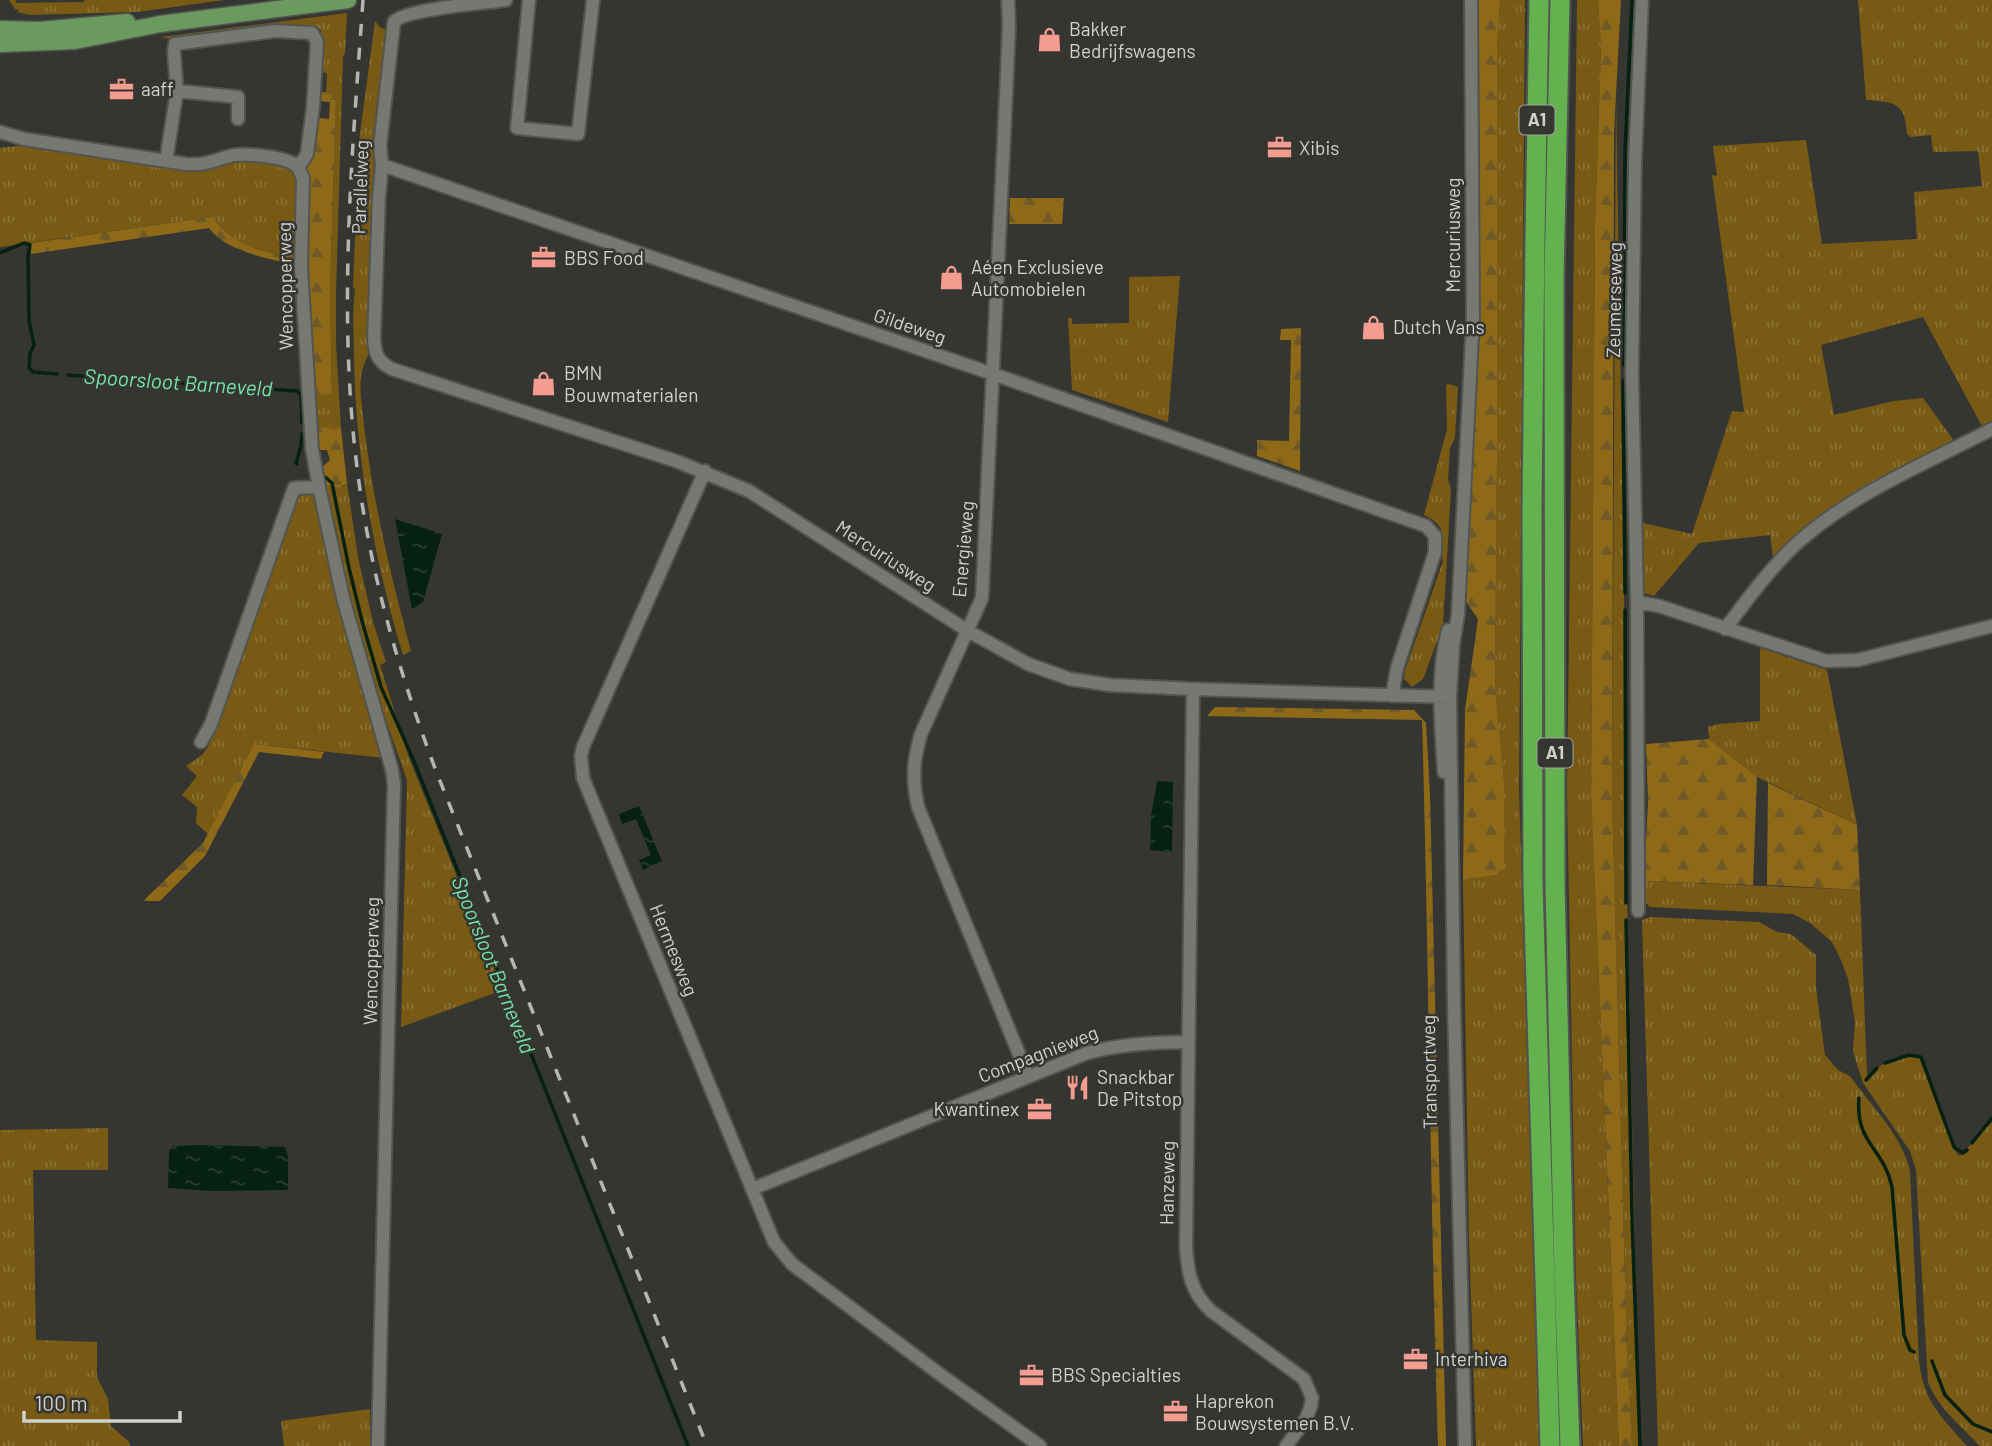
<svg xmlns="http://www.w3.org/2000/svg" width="1992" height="1446" font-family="Barlow,sans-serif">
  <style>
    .grass { fill: url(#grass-tufts) }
    .forest { fill: url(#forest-firs) }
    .water { fill: url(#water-ripples) }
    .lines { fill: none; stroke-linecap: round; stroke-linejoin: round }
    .stream { stroke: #062012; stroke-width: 3.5 }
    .minor-casing { stroke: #525450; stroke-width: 16 }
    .major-casing { stroke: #525450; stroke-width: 19 }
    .highway-casing { stroke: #525450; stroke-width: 23 }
    .minor { stroke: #767872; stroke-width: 12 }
    .major { stroke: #6b9a5e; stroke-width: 16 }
    .highway { stroke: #64b150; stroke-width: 19 }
    .rail { stroke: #b5b6b3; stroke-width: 3.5; stroke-dasharray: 12 12; stroke-linecap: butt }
    .labels { text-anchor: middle; stroke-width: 5; stroke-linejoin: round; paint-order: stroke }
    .shield { fill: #353631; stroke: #a2a3a0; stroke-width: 2 }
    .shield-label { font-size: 18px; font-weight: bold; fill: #d1d2cf }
    .poi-label { font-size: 19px; fill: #d1d2cf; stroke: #353631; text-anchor: start }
    .street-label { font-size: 19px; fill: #d1d2cf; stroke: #353631 }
    .water-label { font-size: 21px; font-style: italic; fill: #74e3a7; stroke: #353631 }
  </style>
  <defs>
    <pattern id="grass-tufts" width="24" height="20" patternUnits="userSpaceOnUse" patternTransform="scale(1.75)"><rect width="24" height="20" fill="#785a14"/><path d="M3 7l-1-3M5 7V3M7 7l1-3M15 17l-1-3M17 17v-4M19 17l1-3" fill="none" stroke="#8a7135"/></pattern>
    <pattern id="forest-firs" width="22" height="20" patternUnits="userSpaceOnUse" patternTransform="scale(1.75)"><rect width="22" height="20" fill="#8e6a18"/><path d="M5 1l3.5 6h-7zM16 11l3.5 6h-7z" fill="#6e5927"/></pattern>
    <pattern id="water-ripples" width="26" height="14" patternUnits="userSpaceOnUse" patternTransform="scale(1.75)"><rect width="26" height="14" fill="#062012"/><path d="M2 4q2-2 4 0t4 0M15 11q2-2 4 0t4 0" fill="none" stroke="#294033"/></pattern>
  </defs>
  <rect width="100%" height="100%" fill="#353631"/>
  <path class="grass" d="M9,0H16V3L84,2V0H224L137,12L30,15L17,12L19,10L15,9Z
    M1500,0H1525L1519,788L1539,1446H1476L1469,1240L1463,880L1496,875L1504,781L1495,686L1497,462V51Z
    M1577,0H1599L1598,2L1601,47L1595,227L1591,796L1619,1446H1583L1576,1278L1567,794Z
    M1858,0H1992V423L1983,428L1923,317L1821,345L1834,415L1894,401L1923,398L1955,442L1851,495L1773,557L1770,535L1699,543L1654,596L1644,593L1643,523L1692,534L1732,411L1744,412L1712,175L1717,176L1713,146L1806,140L1822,244L1917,239L1914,192L1982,186L1978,151L1933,152L1931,135L1911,137L1907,134C1905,102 1895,102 1866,100Z
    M347,13L345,53L343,57L336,292V344L341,429L338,427L336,430L318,431L319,440L317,443L313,395L332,393L330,292L336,96L318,94V92H326L327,73L320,72L321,30L317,27L275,25L171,39L161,37Z
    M375,21L380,27L386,30L375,144L369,352C367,359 363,365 362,372C358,389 363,409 364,425C373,502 391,577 411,651L403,655C374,559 356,459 354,359C354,335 352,312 355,289L353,288L355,237L357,227L356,209L358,162C363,156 362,149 359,142Z
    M1616,99L1624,587L1625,800L1637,1352L1641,1446H1632L1627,1351L1612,799Z
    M24,145L206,170L237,159L283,164L294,169L299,181L295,257C264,254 231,244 212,217L0,247V148Z
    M1180,276L1168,422L1072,390L1068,318H1072V324L1129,323V277Z
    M1449,384L1458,387L1455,438L1450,448L1448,480L1451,489L1443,625L1423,679L1412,687L1404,679L1405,671L1443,561C1435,541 1455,530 1424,515L1447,429L1446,385Z
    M323,482L343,487L347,483L358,557L373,622L386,662L380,665L409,758L503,990L401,1027L407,780L376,692L348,598Z
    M299,491L315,492C329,583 357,671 385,758L254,744L208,834L196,823L197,807L182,795L197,776L186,766L202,755L208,747Z
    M1760,648L1827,670L1857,825L1757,777L1709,739L1708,727L1718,724L1760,721Z
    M1644,881L1860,890L1867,1076C1881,1063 1899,1054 1919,1057L1955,1151L1960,1156L1992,1122V1446H1980C1961,1426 1938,1408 1928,1382L1916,1170L1910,1151L1863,1083L1853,1051L1855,1022L1848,979L1841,960L1832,942L1810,923L1793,914L1650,907L1644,901Z
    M1650,917L1759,922L1777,932L1791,934L1816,955V987L1825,1055L1838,1070L1850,1076C1871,1106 1902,1135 1910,1171L1919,1362C1925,1404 1940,1415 1967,1446H1658L1642,920Z
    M108,1128V1170H33L36,1340L97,1342V1377L108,1399L111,1426L129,1442L130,1446H0V1130Z
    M370,1409V1446H284L281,1421Z"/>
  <path class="forest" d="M1478,0H1500L1497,51V462L1495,686L1504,781V867L1496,875L1463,880L1465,710L1478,619L1463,597Z
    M1599,0H1621L1614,132L1612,799L1627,1351L1632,1446H1619L1591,796L1595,227L1601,47L1598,2Z
    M318,94L336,95L330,292L332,394L313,395L315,377L312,361L307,268L309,188L306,169L313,154L317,118L329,119L330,102L318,101Z
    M1010,198H1064L1062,224H1009Z
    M212,217C231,244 264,254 295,257V264C270,260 224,250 209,228L31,254V243Z
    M1301,328L1300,471L1257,456V440L1289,441L1291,340H1280L1281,329Z
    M323,427L336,430L338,427L341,429L347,483C338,491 332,487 323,482L320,469L330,460L327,450H320L317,447L319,440L318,431Z
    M1215,707L1414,710L1426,723L1430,794L1446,1446H1438C1430,1204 1429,962 1422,720L1207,716Z
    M1709,739L1757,777L1753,885L1644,881L1648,802L1646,744Z
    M254,744L324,752L321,759L259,752L205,856L160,901H143L203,843Z
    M1768,783L1857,825L1860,890L1767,885Z"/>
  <path class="water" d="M395,519L442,534L423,602L412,609Z
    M1157,781L1173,782L1172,852L1150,850L1151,816Z
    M639,806L662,861L643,870L639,860L651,855L636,819L622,824L619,814Z
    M200,1145L285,1147L288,1156V1190L212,1191L168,1188L169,1152L172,1146Z"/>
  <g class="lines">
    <path class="stream" d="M0,253L24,243L30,245L28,257L29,321L34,345L30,353L29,368L33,372L57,374
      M1624,365L1625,152L1632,0
      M68,375L297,391L301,395L302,423
      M1623,381L1625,593
      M297,464L296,463L301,446L302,434
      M325,477L332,483L349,568L362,621L381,687L413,759L688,1446
      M1625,610L1626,903
      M1626,920L1632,1217L1640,1446
      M1885,1063L1909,1055L1921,1057L1954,1147L1963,1153L1967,1150
      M1866,1080L1877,1068
      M1859,1098C1855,1144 1884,1148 1892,1187L1904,1335L1910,1350L1914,1352
      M1972,1143L1992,1118
      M1932,1361L1945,1395L1973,1424L1992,1432"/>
    <defs>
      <path id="minor" d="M506,0C485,3 405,9 394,22L380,146L382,165L379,196L374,339C375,354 378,362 392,369L676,461L749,491L968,631L1028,664L1070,679L1110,685L1193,689L1450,697
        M529,0L517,128L578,134L593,0
        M1008,0L1009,25L1007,74L982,598L921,734C913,761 912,779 918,807L1028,1076
        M238,119V97L177,91L174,53L175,44L275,31L312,33L317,42L313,107L307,154L298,168
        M0,132L24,139L186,164C206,166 216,159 234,155C246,153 284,157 294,164C299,167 300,172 303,178L301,266L312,449L319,487L343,598L392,770L394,784L378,1446
        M166,161L177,91
        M382,165L993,374L1426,526L1435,536V552L1397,668L1392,696
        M705,471L583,747L581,756L583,778L774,1242L792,1264L945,1378L1040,1446
        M1637,602L1659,606L1826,661L1858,660L1992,626
        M1725,629C1747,600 1768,571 1794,546C1850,494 1925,464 1992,429
        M1193,689L1186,1247C1188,1274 1191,1292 1211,1311L1304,1379L1312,1398L1311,1406L1306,1419L1286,1446
        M201,742L211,724L294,488L319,487
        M1444,772C1441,724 1436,677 1448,630
        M1638,911L1637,602L1632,374L1635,161L1642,0
        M752,1189L1087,1053C1121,1044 1153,1042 1188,1042
        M1465,1446L1454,1004L1450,697L1453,646L1458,614L1473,317L1471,0"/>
      <path id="major" d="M0,29L40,30L127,22
        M0,44L75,41L160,24L348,0"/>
      <path id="highway" d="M1539,0L1535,240L1532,507L1533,884L1550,1446
        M1560,0L1554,278L1555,885L1564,1275L1570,1446"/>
    </defs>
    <use href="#minor" class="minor-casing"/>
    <use href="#major" class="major-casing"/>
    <use href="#highway" class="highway-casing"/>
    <use href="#minor" class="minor"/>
    <use href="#major" class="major"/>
    <use href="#highway" class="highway"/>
    <path class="rail" d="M363,0C352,157 337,318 358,475C371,577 400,675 436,771L707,1446"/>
  </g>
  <defs>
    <symbol id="shop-bare" viewBox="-9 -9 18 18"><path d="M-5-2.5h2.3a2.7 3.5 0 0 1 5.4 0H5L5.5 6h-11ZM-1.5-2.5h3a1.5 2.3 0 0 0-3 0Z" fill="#f59c91" stroke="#353631" stroke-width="2.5" paint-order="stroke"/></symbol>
    <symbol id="office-bare" viewBox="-9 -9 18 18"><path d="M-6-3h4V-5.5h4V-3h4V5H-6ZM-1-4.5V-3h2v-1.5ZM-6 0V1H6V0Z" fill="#f59c91" stroke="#353631" stroke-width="2.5" paint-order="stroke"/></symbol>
    <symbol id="restaurant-bare" viewBox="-9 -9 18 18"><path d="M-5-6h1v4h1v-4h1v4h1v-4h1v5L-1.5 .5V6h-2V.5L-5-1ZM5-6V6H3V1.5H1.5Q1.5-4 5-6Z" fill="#f59c91" stroke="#353631" stroke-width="2.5" paint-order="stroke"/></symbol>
  </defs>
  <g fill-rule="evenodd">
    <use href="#shop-bare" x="1032" y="22" width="35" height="35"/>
    <use href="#office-bare" x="104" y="72" width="35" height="35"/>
    <use href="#office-bare" x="1262" y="130" width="35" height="35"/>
    <use href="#office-bare" x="526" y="240" width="35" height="35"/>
    <use href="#shop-bare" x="934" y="260" width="35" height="35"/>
    <use href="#shop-bare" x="1356" y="310" width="35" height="35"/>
    <use href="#shop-bare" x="526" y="366" width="35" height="35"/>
    <use href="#restaurant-bare" x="1060" y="1070" width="35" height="35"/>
    <use href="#office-bare" x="1022" y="1092" width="35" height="35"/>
    <use href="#office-bare" x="1398" y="1342" width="35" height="35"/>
    <use href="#office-bare" x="1014" y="1358" width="35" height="35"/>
    <use href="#office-bare" x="1158" y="1394" width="35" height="35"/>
  </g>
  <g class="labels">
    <g class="shield">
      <rect x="1519.5" y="105.5" width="35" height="29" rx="5"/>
      <rect x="1537.5" y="738.5" width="35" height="29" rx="5"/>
    </g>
    <g class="shield-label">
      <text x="1537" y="126">A1</text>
      <text x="1555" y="759">A1</text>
    </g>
    <g class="poi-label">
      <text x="1069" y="36">Bakker<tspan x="1069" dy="22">Bedrijfswagens</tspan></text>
      <text x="141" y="96">aaff</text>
      <text x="1299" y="155">Xibis</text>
      <text x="564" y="265">BBS Food</text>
      <text x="971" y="274">Aéen Exclusieve<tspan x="971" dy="22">Automobielen</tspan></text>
      <text x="1393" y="334">Dutch Vans</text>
      <text x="564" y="380">BMN<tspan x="564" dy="22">Bouwmaterialen</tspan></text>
      <text x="1097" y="1084">Snackbar<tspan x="1097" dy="22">De Pitstop</tspan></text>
      <text x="1019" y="1116" text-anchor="end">Kwantinex</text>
      <text x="1435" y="1366">Interhiva</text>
      <text x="1051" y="1382">BBS Specialties</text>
      <text x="1195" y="1408">Haprekon<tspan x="1195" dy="22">Bouwsystemen B.V.</tspan></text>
    </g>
    <g class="street-label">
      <text transform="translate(360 187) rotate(-88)" y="7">Parallelweg</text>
      <text transform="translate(1453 235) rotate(-90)" y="7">Mercuriusweg</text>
      <text transform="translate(285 286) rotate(-91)" y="7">Wencopperweg</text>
      <text transform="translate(1614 300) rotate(-89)" y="7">Zeumerseweg</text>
      <text transform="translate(910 326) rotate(19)" y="7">Gildeweg</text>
      <text transform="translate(963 549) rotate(-85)" y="7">Energieweg</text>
      <text transform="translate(886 556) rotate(33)" y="7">Mercuriusweg</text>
      <text transform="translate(674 950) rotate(68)" y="7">Hermesweg</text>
      <text transform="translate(371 961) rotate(-89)" y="7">Wencopperweg</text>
      <text transform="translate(1038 1054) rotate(-21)" y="7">Compagnieweg</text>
      <text transform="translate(1429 1072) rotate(-91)" y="7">Transportweg</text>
      <text transform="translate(1167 1183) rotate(-89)" y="7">Hanzeweg</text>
    </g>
    <g class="water-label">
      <text transform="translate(178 383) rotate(4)" y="7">Spoorsloot Barneveld</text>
      <text transform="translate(493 965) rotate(68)" y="7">Spoorsloot Barneveld</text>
    </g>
  </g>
  <path d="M24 1411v10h156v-10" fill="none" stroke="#d1d2cf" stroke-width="3.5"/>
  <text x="35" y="1411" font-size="21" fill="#d1d2cf" stroke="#353631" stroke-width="5" paint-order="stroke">100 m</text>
</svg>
